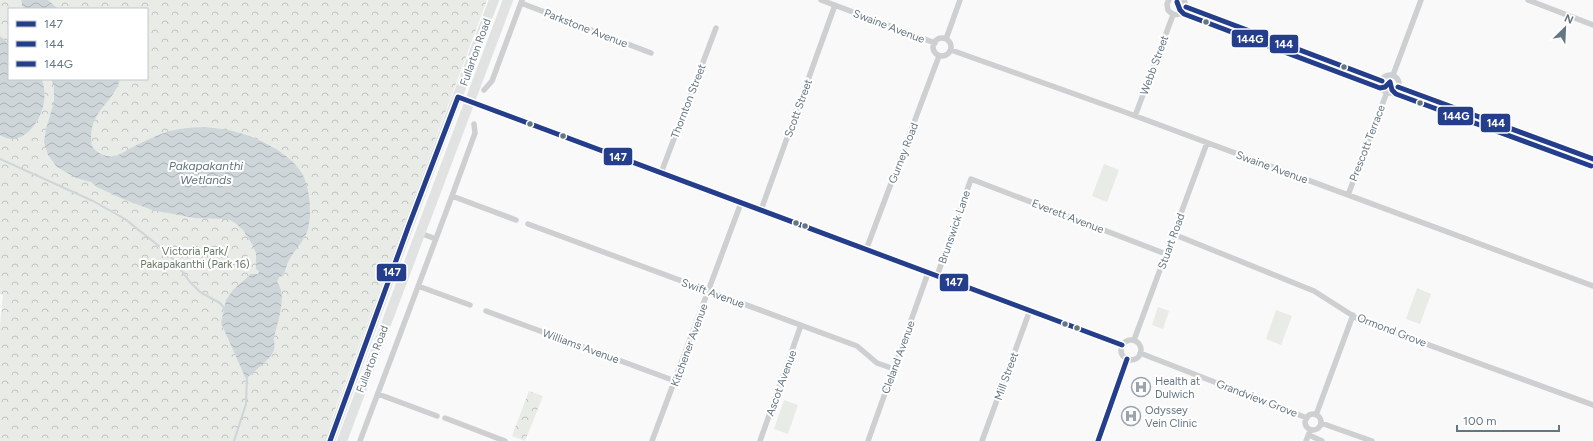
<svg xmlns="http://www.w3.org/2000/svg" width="1593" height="441" font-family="Figtree,sans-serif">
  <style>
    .grass { fill: #e8ebe6 }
    .park { fill: url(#park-crowns); fill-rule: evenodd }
    .water { fill: url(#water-waves) }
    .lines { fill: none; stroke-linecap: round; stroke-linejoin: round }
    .stream { stroke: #ced6d9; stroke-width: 2 }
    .street { stroke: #cecfd0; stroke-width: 5.5 }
    .highway { stroke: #e1e2e2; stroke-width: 10 }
    .bus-1-casing { stroke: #fff; stroke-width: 8 }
    .bus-2-casing { stroke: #fff; stroke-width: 8 }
    .bus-3-casing { stroke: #fff; stroke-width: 8 }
    .bus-1 { stroke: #243e8c; stroke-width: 5 }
    .bus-2 { stroke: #243e8c; stroke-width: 5 }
    .bus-3 { stroke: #243e8c; stroke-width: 5 }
    .bus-dot { fill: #657683; stroke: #fff; stroke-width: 1.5 }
    .labels { text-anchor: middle; stroke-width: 4; stroke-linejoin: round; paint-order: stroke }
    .street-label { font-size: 11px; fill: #657683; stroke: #fff }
    .park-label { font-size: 11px; fill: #687a64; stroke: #fff }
    .poi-label { font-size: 11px; fill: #657683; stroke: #fff; text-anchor: start }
    .water-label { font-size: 12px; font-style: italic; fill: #60757c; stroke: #fff }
    .line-badge { stroke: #fff; stroke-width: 1.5 }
    .badge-label { font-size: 11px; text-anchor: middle; font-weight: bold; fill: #fff }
  </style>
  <defs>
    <pattern id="park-crowns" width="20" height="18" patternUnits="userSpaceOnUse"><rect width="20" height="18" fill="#e8ebe6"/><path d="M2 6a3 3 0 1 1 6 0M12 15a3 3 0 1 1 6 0" fill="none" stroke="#c0c3c0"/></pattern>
    <pattern id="water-waves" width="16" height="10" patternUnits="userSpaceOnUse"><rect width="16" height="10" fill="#ced6d9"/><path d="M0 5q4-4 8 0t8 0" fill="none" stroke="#abb2b5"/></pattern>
  </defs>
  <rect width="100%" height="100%" fill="#f9f9f9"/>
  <path class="grass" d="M1104,164L1119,170L1107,202L1092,196Z
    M1417,288L1431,294L1420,324L1406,319Z
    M1158,307L1169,311L1163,329L1152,325Z
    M1276,310L1292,316L1281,345L1266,339Z
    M784,400L798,405L788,434L774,429Z"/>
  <path class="park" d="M0,0H487L332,418L325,441H0V325L3,295L0,294ZM9,9H147V79H9Z
    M529,391L543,396L525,441L512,436Z"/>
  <path class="water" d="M21,0H48L58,9H24Z
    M0,36L9,44V79H42C44,86 45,94 44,101C42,120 22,150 0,135Z
    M51,79H120C115,101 91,110 91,137C91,140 91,143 92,146C96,153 107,158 115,156C121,155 126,150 131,148C144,141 157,135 170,131C187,127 204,126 221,129C248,132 290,151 303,175C310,191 312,212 308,229C304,242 294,250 288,262C286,267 285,272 283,276L279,277L277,282C288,296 277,322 274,338C274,342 275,347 274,350C271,359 253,372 246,379L221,323L226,300L233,290L251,274H258L259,271L256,269V253L252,244L243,230L234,222L227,219L195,218L152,210L123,199L97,187L91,182L76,178L57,167L48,155L44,142L46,129L54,102V86Z"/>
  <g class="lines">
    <path class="stream" d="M0,159L93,201L125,219L169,254L190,282L200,292L220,303L226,310
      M234,441L246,404L247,376"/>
    <path class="street" d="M821,0L935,43
      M1169,0L1167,4L1168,10C1176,20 1190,12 1184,0
      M1528,0L1593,25
      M521,3L651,53
      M1186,7L1382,81
      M933 47a9 9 0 1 1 18 0a9 9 0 1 1-18 0Z
      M946,39L960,0
      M951,50L1122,111L1593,286
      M1393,75L1421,0
      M1381 84a9 9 0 1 1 18 0a9 9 0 1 1-18 0Z
      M1398,87L1593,159
      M484,90L492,81L522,0
      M458,97L1122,345
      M1135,116L1173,15
      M661,173L716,28
      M1348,195L1387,92
      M452,196L516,220
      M761,210L835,5
      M528,224L857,346L877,363L894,369
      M420,233L436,239
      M1173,234L1314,291L1358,319L1593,405
      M866,250L939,56
      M937,276L971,179L1166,254
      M418,286L470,305
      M486,311L675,381
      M1121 350a10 10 0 1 1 20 0a10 10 0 1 1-20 0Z
      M1134,340L1207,143
      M1140,353L1307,418
      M378,394L437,416
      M1305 422a8 8 0 1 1 16 0a8 8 0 1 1-16 0Z
      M1316,415L1353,315
      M445,418L505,441
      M1321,423L1372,441
      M1309,435L1322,441
      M360,441L452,196L475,133L474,124
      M652,441L741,203
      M760,441L801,325
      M868,441L928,273
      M982,441L1030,310
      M1098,441L1127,359
      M1306,441L1310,431"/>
    <path class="highway" d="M330,441L409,225L494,0
      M342,441L508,0"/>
    <defs>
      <path id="bus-1" d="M330,441L409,225L458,97L1122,345
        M1098,441L1127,359"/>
      <path id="bus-2" d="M1186,7L1382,81
        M1398,87L1593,159"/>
      <path id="bus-3" d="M1177,2L1180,10L1184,14L1380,88L1385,87L1390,82L1392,90L1396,94L1591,166"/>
    </defs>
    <use href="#bus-1" class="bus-1-casing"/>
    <use href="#bus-2" class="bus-2-casing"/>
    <use href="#bus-3" class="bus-3-casing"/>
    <use href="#bus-1" class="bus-1"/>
    <use href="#bus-2" class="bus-2"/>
    <use href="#bus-3" class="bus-3"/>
  </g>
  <defs>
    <symbol id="hospital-ring" viewBox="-11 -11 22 22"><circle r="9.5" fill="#fff" stroke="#99a4ac" stroke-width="1.5"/><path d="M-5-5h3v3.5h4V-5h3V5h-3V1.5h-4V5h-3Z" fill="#99a4ac"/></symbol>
  </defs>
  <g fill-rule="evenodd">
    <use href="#hospital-ring" x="1130" y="376" width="22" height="22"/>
    <use href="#hospital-ring" x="1120" y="405" width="22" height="22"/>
  </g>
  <g class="bus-dot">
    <circle cx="1206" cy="22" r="3.5"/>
    <circle cx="1344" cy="67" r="3.5"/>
    <circle cx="1420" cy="103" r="3.5"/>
    <circle cx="530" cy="124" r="3.5"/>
    <circle cx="563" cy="136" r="3.5"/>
    <circle cx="796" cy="223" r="3.5"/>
    <circle cx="805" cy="226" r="3.5"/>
    <circle cx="1065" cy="324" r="3.5"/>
    <circle cx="1077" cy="328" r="3.5"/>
  </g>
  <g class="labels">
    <g class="street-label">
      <text transform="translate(889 26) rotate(21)" y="4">Swaine Avenue</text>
      <text transform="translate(586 28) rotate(21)" y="4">Parkstone Avenue</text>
      <text transform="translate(475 52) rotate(-70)" y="4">Fullarton Road</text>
      <text transform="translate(1154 65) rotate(-70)" y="4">Webb Street</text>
      <text transform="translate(688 101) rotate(-69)" y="4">Thornton Street</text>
      <text transform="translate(798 108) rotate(-70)" y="4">Scott Street</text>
      <text transform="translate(1367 143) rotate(-69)" y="4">Prescott Terrace</text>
      <text transform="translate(903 153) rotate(-69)" y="4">Gurney Road</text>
      <text transform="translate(1272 167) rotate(20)" y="4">Swaine Avenue</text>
      <text transform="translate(1068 216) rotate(21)" y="4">Everett Avenue</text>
      <text transform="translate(954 227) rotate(-71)" y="4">Brunswick Lane</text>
      <text transform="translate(1171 241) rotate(-70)" y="4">Stuart Road</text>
      <text transform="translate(713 293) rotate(20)" y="4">Swift Avenue</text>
      <text transform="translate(1392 330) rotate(21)" y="4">Ormond Grove</text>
      <text transform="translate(689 345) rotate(-70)" y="4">Kitchener Avenue</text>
      <text transform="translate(581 346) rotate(20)" y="4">Williams Avenue</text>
      <text transform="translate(898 357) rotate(-70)" y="4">Cleland Avenue</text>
      <text transform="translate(372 359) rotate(-69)" y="4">Fullarton Road</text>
      <text transform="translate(1006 376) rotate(-70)" y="4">Mill Street</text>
      <text transform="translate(781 383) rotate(-70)" y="4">Ascot Avenue</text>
      <text transform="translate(1257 398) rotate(21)" y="4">Grandview Grove</text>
    </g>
    <g class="park-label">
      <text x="195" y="255">Victoria Park/<tspan x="195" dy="13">Pakapakanthi (Park 16)</tspan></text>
    </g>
    <g class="poi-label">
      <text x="1155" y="385">Health at<tspan x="1155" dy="13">Dulwich</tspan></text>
      <text x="1145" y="414">Odyssey<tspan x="1145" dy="13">Vein Clinic</tspan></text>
    </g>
    <g class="water-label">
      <text x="206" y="170">Pakapakanthi<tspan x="206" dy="14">Wetlands</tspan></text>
    </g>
  </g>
  <g class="line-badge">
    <rect x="1231" y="29" width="38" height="19" rx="4" fill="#243e8c"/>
    <rect x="1269" y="34" width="30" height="20" rx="4" fill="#243e8c"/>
    <rect x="1437" y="106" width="37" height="20" rx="4" fill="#243e8c"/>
    <rect x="1480" y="113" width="31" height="20" rx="4" fill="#243e8c"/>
    <rect x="603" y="147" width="30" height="19" rx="4" fill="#243e8c"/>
    <rect x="376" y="263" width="31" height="19" rx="4" fill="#243e8c"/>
    <rect x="939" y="273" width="30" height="19" rx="4" fill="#243e8c"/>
  </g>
  <g class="badge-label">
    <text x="1250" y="43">144G</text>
    <text x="1284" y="48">144</text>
    <text x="1456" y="120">144G</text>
    <text x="1496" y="127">144</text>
    <text x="618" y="161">147</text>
    <text x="392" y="276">147</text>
    <text x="954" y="286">147</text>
  </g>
  <rect x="8" y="8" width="140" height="72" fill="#ffffff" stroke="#c1c8cd"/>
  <rect x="16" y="21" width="20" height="6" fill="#243e8c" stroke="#c1c8cd"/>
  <text x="44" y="28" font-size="12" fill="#657683">147</text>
  <rect x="16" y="41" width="20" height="6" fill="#243e8c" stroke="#c1c8cd"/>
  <text x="44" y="48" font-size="12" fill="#657683">144</text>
  <rect x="16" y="61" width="20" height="6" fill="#243e8c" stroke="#c1c8cd"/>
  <text x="44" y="68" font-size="12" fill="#657683">144G</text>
  <g transform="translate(1565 28) rotate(24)" stroke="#ffffff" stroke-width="3" paint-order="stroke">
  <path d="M0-3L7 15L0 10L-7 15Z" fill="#657683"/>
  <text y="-6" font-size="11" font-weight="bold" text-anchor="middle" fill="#657683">N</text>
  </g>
  <path d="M1457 425v6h102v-6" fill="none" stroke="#657683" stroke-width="2"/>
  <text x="1463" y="425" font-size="12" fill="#657683" stroke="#ffffff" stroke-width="3" paint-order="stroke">100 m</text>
</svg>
